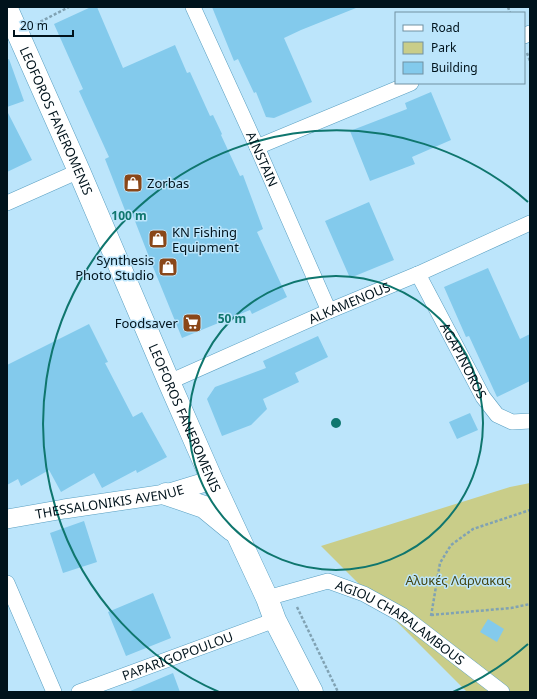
<svg xmlns="http://www.w3.org/2000/svg" width="537" height="699" font-family="'Noto Sans',sans-serif">
  <style>
    .green { fill: #c9cd89 }
    .building { fill: #83caec }
    .lines { fill: none; stroke-linecap: round; stroke-linejoin: round }
    .minor-casing { stroke: #599fc1; stroke-width: 16 }
    .tertiary-casing { stroke: #599fc1; stroke-width: 20 }
    .secondary-casing { stroke: #599fc1; stroke-width: 23 }
    .path { stroke: #80a2b3; stroke-width: 2.5; stroke-dasharray: 3 2; stroke-linecap: butt }
    .minor { stroke: #fff; stroke-width: 15 }
    .tertiary { stroke: #fff; stroke-width: 19 }
    .secondary { stroke: #fff; stroke-width: 22 }
    .ring { fill: none; stroke: #0f766e; stroke-width: 2 }
    .labels { text-anchor: middle; stroke-width: 3; stroke-linejoin: round; paint-order: stroke }
    .street-label { font-size: 13px; fill: #00131c; stroke: #bce5fb }
    .poi-label { font-size: 13px; fill: #00131c; stroke: #bce5fb; text-anchor: start }
    .park-label { font-size: 13px; fill: #444510; stroke: #bce5fb }
    .centre { fill: #0f766e; stroke: #bce5fb; stroke-width: 2 }
    .ring-label { font-size: 12px; text-anchor: middle; font-weight: bold; fill: #0f766e; stroke: #bce5fb; stroke-width: 3; stroke-linejoin: round; paint-order: stroke }
  </style>
  <rect width="100%" height="100%" fill="#bce5fb"/>
  <path class="green" d="M530,483V692H467L321,546L510,487Z"/>
  <path class="building" d="M91,7H97L123,68L175,45L187,73L190,72L210,116L213,115L222,134L221,135L240,176L243,175L263,229L257,232L287,297L252,314L250,310L182,338L151,262L133,216L128,218L105,159L109,157L79,91L83,89L54,24Z
    M212,7H355L356,8L301,30L284,38L312,102L274,118L266,117L256,92L254,93L238,59L234,61Z
    M9,59L24,101L7,107V60Z
    M431,92L451,140L412,157L415,164L370,181L350,131L407,109L405,103Z
    M7,111L32,160L7,172Z
    M369,202L394,260L350,278L325,221Z
    M488,268L520,339L530,334V381L497,397L469,336L466,337L444,287Z
    M89,324L108,362L105,363L133,417L142,412L167,457L137,473L136,470L102,488L94,473L61,492L49,470L21,486L18,479L7,485V365Z
    M318,336L328,357L295,373L299,382L263,399L267,409L251,425L222,436L207,399L215,387L266,368L263,361Z
    M470,413L478,430L457,439L449,422Z
    M84,521L97,562L63,573L50,533Z
    M153,593L171,638L126,656L108,612Z
    M488,619L504,629L497,642L480,632Z
    M173,673L180,692H128Z"/>
  <g class="lines">
    <defs>
      <g id="minor">
        <path id="s1" d="M193,7L257,147L329,311"/>
        <path d="M524,36L530,33"/>
        <path d="M257,147L411,83"/>
        <path d="M7,203L79,171"/>
        <path id="s2" d="M418,274L483,397L497,415L512,422L530,421"/>
        <path id="s3" d="M169,382L329,311L418,274L530,223"/>
        <path d="M7,583L54,692"/>
        <path id="s4" d="M267,598L328,581L364,594L402,615L502,692"/>
        <path id="s5" d="M79,692L275,620"/>
      </g>
      <g id="tertiary">
        <path id="s6" d="M7,519L64,509L166,494L212,480"/>
      </g>
      <g id="secondary">
        <path id="s7" d="M7,9L79,171L169,382L212,480L267,598L275,620L312,692"/>
        <path d="M166,494L204,507L232,530"/>
      </g>
    </defs>
    <use href="#minor" class="minor-casing"/>
    <use href="#tertiary" class="tertiary-casing"/>
    <use href="#secondary" class="secondary-casing"/>
    <path class="path" d="M508,7L510,13
      M36,24L69,7
      M527,53L530,61
      M297,607L338,692
      M431,615L511,608L530,604
      M431,616L440,563L451,545L473,529L530,510"/>
    <use href="#minor" class="minor"/>
    <use href="#tertiary" class="tertiary"/>
    <use href="#secondary" class="secondary"/>
  </g>
  <g class="ring">
    <circle cx="336" cy="423" r="147"/>
    <path d="M528 644A293 293 0 0 1 453 692M219 692A293 293 0 1 1 528 202"/>
  </g>
  <defs>
    <symbol id="shop-square" viewBox="-11 -11 22 22"><rect x="-9" y="-9" width="18" height="18" rx="4" fill="#8a4719" stroke="#bce5fb"/><path d="M-5-2.5h2.3a2.7 3.5 0 0 1 5.4 0H5L5.5 6h-11ZM-1.5-2.5h3a1.5 2.3 0 0 0-3 0Z" fill="#fff"/></symbol>
    <symbol id="supermarket-square" viewBox="-11 -11 22 22"><rect x="-9" y="-9" width="18" height="18" rx="4" fill="#8a4719" stroke="#bce5fb"/><path d="M-6-5.5h2.5l.6 2H6L4.5 2H-2.5L-4.4-4H-6ZM-1.5 3.2a1.3 1.3 0 1 0 .1 0ZM3 3.2a1.3 1.3 0 1 0 .1 0Z" fill="#fff"/></symbol>
  </defs>
  <g fill-rule="evenodd">
    <use href="#shop-square" x="122" y="172" width="22" height="22"/>
    <use href="#shop-square" x="147" y="228" width="22" height="22"/>
    <use href="#shop-square" x="157" y="256" width="22" height="22"/>
    <use href="#supermarket-square" x="181" y="312" width="22" height="22"/>
  </g>
  <g class="labels">
    <g class="street-label">
      <text dy="5" stroke="none"><textPath href="#s7" startOffset="122">LEOFOROS FANEROMENIS</textPath></text>
      <text dy="5" stroke="none"><textPath href="#s1" startOffset="167">AINSTAIN</textPath></text>
      <text dy="5" stroke="none"><textPath href="#s3" startOffset="197">ALKAMENOUS</textPath></text>
      <text dy="5" stroke="none"><textPath href="#s2" startOffset="98">AGAPINOROS</textPath></text>
      <text dy="5" stroke="none"><textPath href="#s7" startOffset="446">LEOFOROS FANEROMENIS</textPath></text>
      <text dy="5" stroke="none"><textPath href="#s6" startOffset="104">THESSALONIKIS AVENUE</textPath></text>
      <text dy="5" stroke="none"><textPath href="#s4" startOffset="147">AGIOU CHARALAMBOUS</textPath></text>
      <text dy="5" stroke="none"><textPath href="#s5" startOffset="105">PAPARIGOPOULOU</textPath></text>
    </g>
    <g class="poi-label">
      <text x="147" y="188">Zorbas</text>
      <text x="172" y="237">KN Fishing<tspan x="172" dy="15">Equipment</tspan></text>
      <text x="154" y="265" text-anchor="end">Synthesis<tspan x="154" dy="15">Photo Studio</tspan></text>
      <text x="178" y="328" text-anchor="end">Foodsaver</text>
    </g>
    <g class="park-label">
      <text x="458" y="585">Αλυκές Λάρνακας</text>
    </g>
  </g>
  <circle cx="336" cy="423" r="6" class="centre"/>
  <g class="ring-label">
    <text x="129" y="220">100 m</text>
    <text x="232" y="323">50 m</text>
  </g>
  <rect width="537" height="699" fill="none" stroke="#00131c" stroke-width="16"/>
  <rect x="395" y="12" width="130" height="72" fill="#bce5fb" stroke="#7191a2"/>
  <rect x="403" y="25" width="20" height="6" fill="#ffffff" stroke="#7191a2"/>
  <text x="431" y="32" font-size="12" fill="#00131c">Road</text>
  <rect x="403" y="42" width="20" height="12" fill="#c9cd89" stroke="#7191a2"/>
  <text x="431" y="52" font-size="12" fill="#00131c">Park</text>
  <rect x="403" y="62" width="20" height="12" fill="#83caec" stroke="#7191a2"/>
  <text x="431" y="72" font-size="12" fill="#00131c">Building</text>
  <path d="M14 30v6h59v-6" fill="none" stroke="#00131c" stroke-width="2"/>
  <text x="20" y="30" font-size="12" fill="#00131c" stroke="#bce5fb" stroke-width="3" paint-order="stroke">20 m</text>
</svg>
